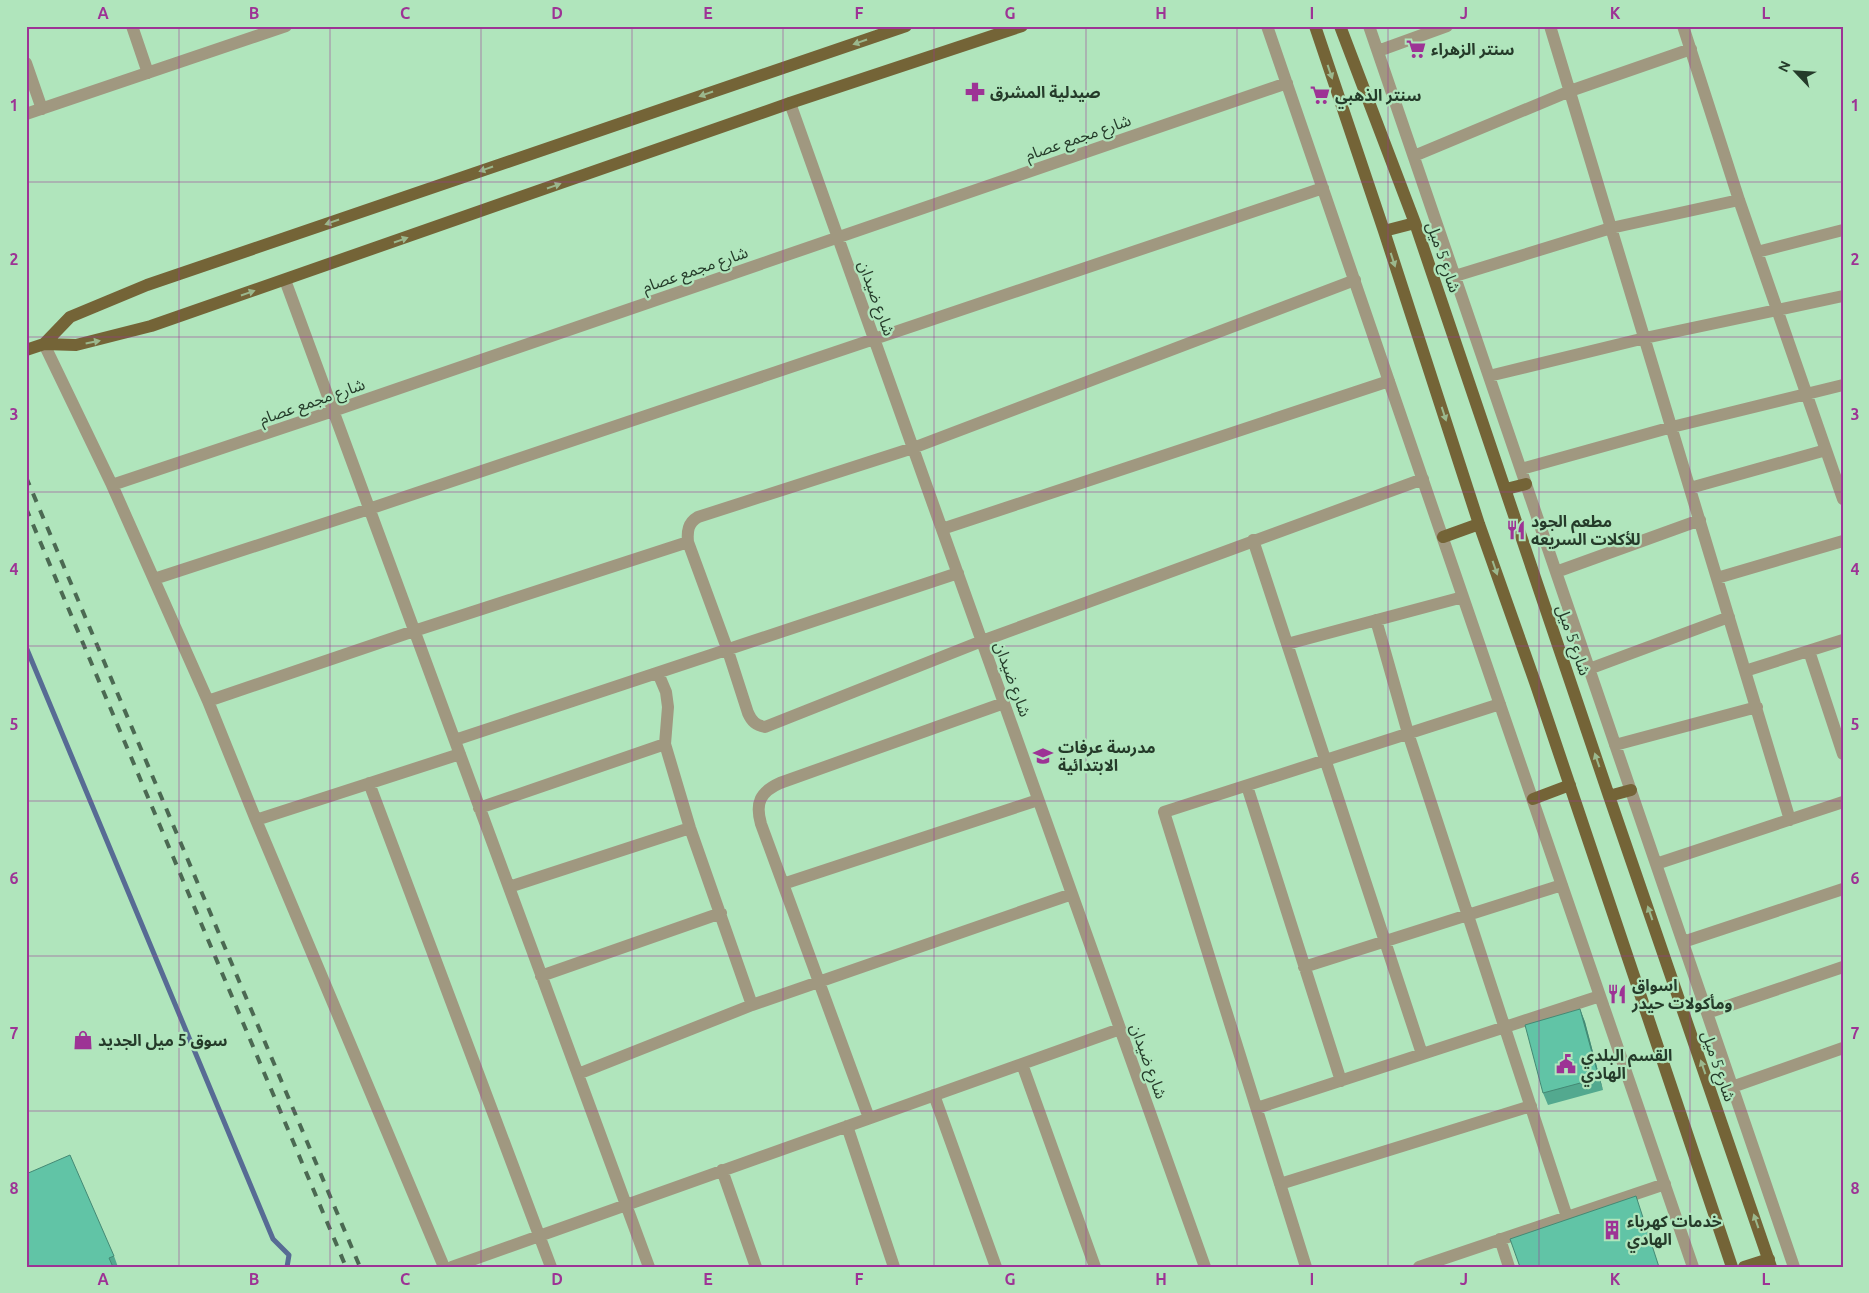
<svg xmlns="http://www.w3.org/2000/svg" width="1869" height="1293" font-family="Ubuntu,'Noto Sans Arabic',sans-serif">
  <style>
    .lines { fill: none; stroke-linecap: round; stroke-linejoin: round }
    .stream { stroke: #576b94; stroke-width: 5 }
    .minor { stroke: #a09880; stroke-width: 12 }
    .major { stroke: #746437; stroke-width: 12 }
    .rail { stroke: #4b6952; stroke-width: 4; stroke-dasharray: 9 9; stroke-linecap: butt }
    .wall { fill: #53a98f }
    .shaded-wall { fill: #448974 }
    .building { fill: #61c4a6; stroke: #448974 }
    .oneway { fill: #9bb88d }
    .grid { fill: none; stroke: #9d3395; stroke-width: 1; stroke-opacity: 0.55 }
    .labels { text-anchor: middle; stroke-width: 4.5; stroke-linejoin: round; paint-order: stroke }
    .poi-label { font-size: 16px; font-weight: bold; fill: #253b2a; stroke: #b0e5bc; text-anchor: start }
    .street-label { font-size: 16px; fill: #253b2a; stroke: #b0e5bc }
    .neatline { fill: none; stroke: #9d3395; stroke-width: 2 }
    .grid-label { font-size: 16px; text-anchor: middle; font-weight: bold; fill: #9d3395 }
  </style>
  <rect width="100%" height="100%" fill="#b0e5bc"/>
  <g class="lines">
    <path class="stream" d="M26,647L273,1239L289,1255L287,1267"/>
    <path class="minor" d="M132,26L148,73
      M1267,26L1693,1267
      M1369,26L1794,1267
      M1550,26L1790,820
      M1683,26L1739,200L1843,499
      M1378,51L1447,26
      M26,63L42,109
      M790,103L1205,1267
      M26,114L286,26
      M1414,156L1570,91L1691,49
      M1757,252L1843,230
      M1455,276L1611,228L1739,200
      M285,280L649,1267
      M1355,280L913,448L698,517C688,523 687,531 688,542L728,651L748,713C752,722 756,725 765,727L982,641L1423,479
      M44,344L112,485L208,701L256,820L444,1267
      M1489,376L1645,338L1843,296
      M1521,469L1672,427L1843,385
      M112,485L333,411L1287,83
      M1690,488L1826,450
      M942,529L1389,381
      M1253,540L1422,1054
      M1556,572L1700,520
      M1717,578L1843,541
      M154,579L369,509L1323,188
      M1376,620L1408,733L1567,1217
      M1287,644L1463,597
      M1809,651L1843,754
      M1589,669L1729,617
      M1745,671L1843,640
      M658,673L666,692L668,707L665,744L690,828L752,1005
      M208,701L414,631L688,542
      M455,740L958,573
      M1615,745L1757,707
      M369,783L551,1267
      M1247,786L1341,1081
      M479,808L665,744
      M256,820L460,754
      M1656,864L1843,802
      M783,884L1038,800
      M509,887L690,828
      M1683,942L1843,889
      M1304,967L1562,885
      M541,976L721,913
      M1707,1013L1843,967
      M1022,1064L1095,1267
      M578,1074L752,1005L1072,894
      M1732,1087L1843,1048
      M934,1095L996,1267
      M1257,1108L1600,996
      M869,1118L761,824C755,803 760,792 780,783L1004,703
      M847,1126L894,1267
      M722,1170L756,1267
      M1280,1184L1531,1106
      M1500,1239L1509,1267
      M452,1267L1120,1029
      M1306,1267L1164,812L1500,704
      M1419,1267L1665,1184"/>
    <path class="major" d="M1315,26L1384,231L1479,524L1536,685L1732,1267
      M1340,26L1415,223L1609,796L1771,1267
      M1384,231L1415,223
      M44,344L70,317L147,285L906,26
      M26,350L44,344L76,345L151,326L790,103L1022,26
      M1506,489L1526,484
      M1443,537L1479,524
      M1609,796L1631,790
      M1533,799L1570,785
      M1744,1267L1769,1259"/>
    <path class="rail" d="M26,477L360,1267
      M26,508L346,1267"/>
  </g>
  <path class="wall" d="M1580,1009L1585,1022L1603,1090L1548,1105L1543,1093Z
    M114,1256L118,1267H26Z"/>
  <path class="shaded-wall" d="M1580,1009L1585,1022L1603,1090L1599,1078Z"/>
  <path class="building" d="M1580,1009L1599,1078L1543,1093L1525,1025Z
    M70,1155L114,1256L109,1258L113,1267H26V1174Z
    M1636,1196L1659,1267H1520L1510,1239Z"/>
  <defs><path id="oneway-solid" d="M-6-.8H1V-3.2L6.5 0L1 3.2V.8H-6Z" transform="scale(1.25)"/></defs>
  <g class="oneway">
    <use href="#oneway-solid" transform="translate(860 42) rotate(161)"/>
    <use href="#oneway-solid" transform="translate(1330 72) rotate(71)"/>
    <use href="#oneway-solid" transform="translate(706 94) rotate(161)"/>
    <use href="#oneway-solid" transform="translate(486 169) rotate(161)"/>
    <use href="#oneway-solid" transform="translate(554 186) rotate(-19)"/>
    <use href="#oneway-solid" transform="translate(332 222) rotate(161)"/>
    <use href="#oneway-solid" transform="translate(401 240) rotate(-19)"/>
    <use href="#oneway-solid" transform="translate(1393 260) rotate(72)"/>
    <use href="#oneway-solid" transform="translate(248 293) rotate(-19)"/>
    <use href="#oneway-solid" transform="translate(93 342) rotate(-11)"/>
    <use href="#oneway-solid" transform="translate(1444 414) rotate(72)"/>
    <use href="#oneway-solid" transform="translate(1495 568) rotate(71)"/>
    <use href="#oneway-solid" transform="translate(1597 760) rotate(-109)"/>
    <use href="#oneway-solid" transform="translate(1650 913) rotate(-109)"/>
    <use href="#oneway-solid" transform="translate(1703 1067) rotate(-109)"/>
    <use href="#oneway-solid" transform="translate(1756 1221) rotate(-109)"/>
  </g>
  <path class="grid" d="M179,26V1267M330,26V1267M481,26V1267M632,26V1267M783,26V1267M934,26V1267M1086,26V1267M1237,26V1267M1388,26V1267M1539,26V1267M1690,26V1267M26,182H1843M26,337H1843M26,492H1843M26,646H1843M26,801H1843M26,956H1843M26,1111H1843"/>
  <defs>
    <symbol id="supermarket-bare" viewBox="-9 -9 18 18"><path d="M-6-5.5h2.5l.6 2H6L4.5 2H-2.5L-4.4-4H-6ZM-1.5 3.2a1.3 1.3 0 1 0 .1 0ZM3 3.2a1.3 1.3 0 1 0 .1 0Z" fill="#9d3395" stroke="#b0e5bc" stroke-width="2.5" paint-order="stroke"/></symbol>
    <symbol id="pharmacy-bare" viewBox="-9 -9 18 18"><path d="M-2-6h4v4h4v4h-4v4h-4v-4h-4v-4h4Z" fill="#9d3395" stroke="#b0e5bc" stroke-width="2.5" paint-order="stroke"/></symbol>
    <symbol id="restaurant-bare" viewBox="-9 -9 18 18"><path d="M-5-6h1v4h1v-4h1v4h1v-4h1v5L-1.5 .5V6h-2V.5L-5-1ZM5-6V6H3V1.5H1.5Q1.5-4 5-6Z" fill="#9d3395" stroke="#b0e5bc" stroke-width="2.5" paint-order="stroke"/></symbol>
    <symbol id="school-bare" viewBox="-9 -9 18 18"><path d="M0-5L7-2L0 1L-7-2ZM-4 1L0 2.5L4 1V4Q0 6-4 4Z" fill="#9d3395" stroke="#b0e5bc" stroke-width="2.5" paint-order="stroke"/></symbol>
    <symbol id="shop-bare" viewBox="-9 -9 18 18"><path d="M-5-2.5h2.3a2.7 3.5 0 0 1 5.4 0H5L5.5 6h-11ZM-1.5-2.5h3a1.5 2.3 0 0 0-3 0Z" fill="#9d3395" stroke="#b0e5bc" stroke-width="2.5" paint-order="stroke"/></symbol>
    <symbol id="civic-bare" viewBox="-9 -9 18 18"><path d="M-.6-6.5H3V-4.5H.6V-3L4-1V1h2V6H-6V1h2V-1L-.6-3ZM-1.2 2.5V6h2.4V2.5Z" fill="#9d3395" stroke="#b0e5bc" stroke-width="2.5" paint-order="stroke"/></symbol>
    <symbol id="building-bare" viewBox="-9 -9 18 18"><path d="M-4-6H4V6H1V3H-1V6H-4ZM-2.5-4.3h1.7v1.8h-1.7ZM.8-4.3h1.7v1.8H.8ZM-2.5-1h1.7V.8h-1.7ZM.8-1h1.7V.8H.8Z" fill="#9d3395" stroke="#b0e5bc" stroke-width="2.5" paint-order="stroke"/></symbol>
  </defs>
  <g fill-rule="evenodd">
    <use href="#supermarket-bare" x="1402" y="35" width="28" height="28"/>
    <use href="#pharmacy-bare" x="961" y="78" width="28" height="28"/>
    <use href="#supermarket-bare" x="1306" y="81" width="28" height="28"/>
    <use href="#restaurant-bare" x="1502" y="516" width="28" height="28"/>
    <use href="#school-bare" x="1029" y="742" width="28" height="28"/>
    <use href="#restaurant-bare" x="1603" y="980" width="28" height="28"/>
    <use href="#shop-bare" x="69" y="1026" width="28" height="28"/>
    <use href="#civic-bare" x="1552" y="1050" width="28" height="28"/>
    <use href="#building-bare" x="1598" y="1216" width="28" height="28"/>
  </g>
  <g class="labels">
    <g class="poi-label">
      <text x="1431" y="55">سنتر الزهراء</text>
      <text x="990" y="98">صيدلية المشرق</text>
      <text x="1335" y="101">سنتر الذهبي</text>
      <text x="1531" y="527">مطعم الجود<tspan x="1531" dy="18">للأكلات السريعه</tspan></text>
      <text x="1058" y="753">مدرسة عرفات<tspan x="1058" dy="18">الابتدائية</tspan></text>
      <text x="1632" y="991">اسواق<tspan x="1632" dy="18">ومأكولات حيدر</tspan></text>
      <text x="98" y="1046">سوق 5 ميل الجديد</text>
      <text x="1581" y="1061">القسم البلدي<tspan x="1581" dy="18">الهادي</tspan></text>
      <text x="1627" y="1227">خدمات كهرباء<tspan x="1627" dy="18">الهادي</tspan></text>
    </g>
    <g class="street-label">
      <text transform="translate(1078 137) rotate(-19)" y="6">شارع مجمع عصام</text>
      <text transform="translate(1444 257) rotate(71)" y="6">شارع 5 ميل</text>
      <text transform="translate(695 269) rotate(-19)" y="6">شارع مجمع عصام</text>
      <text transform="translate(877 298) rotate(70)" y="6">شارع ضيدان</text>
      <text transform="translate(312 401) rotate(-19)" y="6">شارع مجمع عصام</text>
      <text transform="translate(1574 640) rotate(71)" y="6">شارع 5 ميل</text>
      <text transform="translate(1013 679) rotate(70)" y="6">شارع ضيدان</text>
      <text transform="translate(1149 1061) rotate(70)" y="6">شارع ضيدان</text>
      <text transform="translate(1719 1066) rotate(71)" y="6">شارع 5 ميل</text>
    </g>
  </g>
  <rect width="1869" height="1293" fill="none" stroke="#b0e5bc" stroke-width="55"/>
  <g transform="translate(1796 72) rotate(295)" stroke="#b0e5bc" stroke-width="4" paint-order="stroke">
  <path d="M0-4L9 19L0 12L-9 19Z" fill="#253b2a"/>
  <text y="-8" font-size="14" font-weight="bold" text-anchor="middle" fill="#253b2a">N</text>
  </g>
  <rect x="28" y="28" width="1814" height="1238" class="neatline"/>
  <g class="grid-label">
    <text x="103" y="19">A</text>
    <text x="254" y="19">B</text>
    <text x="405" y="19">C</text>
    <text x="557" y="19">D</text>
    <text x="708" y="19">E</text>
    <text x="859" y="19">F</text>
    <text x="1010" y="19">G</text>
    <text x="1161" y="19">H</text>
    <text x="1312" y="19">I</text>
    <text x="1464" y="19">J</text>
    <text x="1615" y="19">K</text>
    <text x="1766" y="19">L</text>
    <text x="14" y="111">1</text>
    <text x="1855" y="111">1</text>
    <text x="14" y="265">2</text>
    <text x="1855" y="265">2</text>
    <text x="14" y="420">3</text>
    <text x="1855" y="420">3</text>
    <text x="14" y="575">4</text>
    <text x="1855" y="575">4</text>
    <text x="14" y="730">5</text>
    <text x="1855" y="730">5</text>
    <text x="14" y="884">6</text>
    <text x="1855" y="884">6</text>
    <text x="14" y="1039">7</text>
    <text x="1855" y="1039">7</text>
    <text x="14" y="1194">8</text>
    <text x="1855" y="1194">8</text>
    <text x="103" y="1285">A</text>
    <text x="254" y="1285">B</text>
    <text x="405" y="1285">C</text>
    <text x="557" y="1285">D</text>
    <text x="708" y="1285">E</text>
    <text x="859" y="1285">F</text>
    <text x="1010" y="1285">G</text>
    <text x="1161" y="1285">H</text>
    <text x="1312" y="1285">I</text>
    <text x="1464" y="1285">J</text>
    <text x="1615" y="1285">K</text>
    <text x="1766" y="1285">L</text>
  </g>
</svg>
